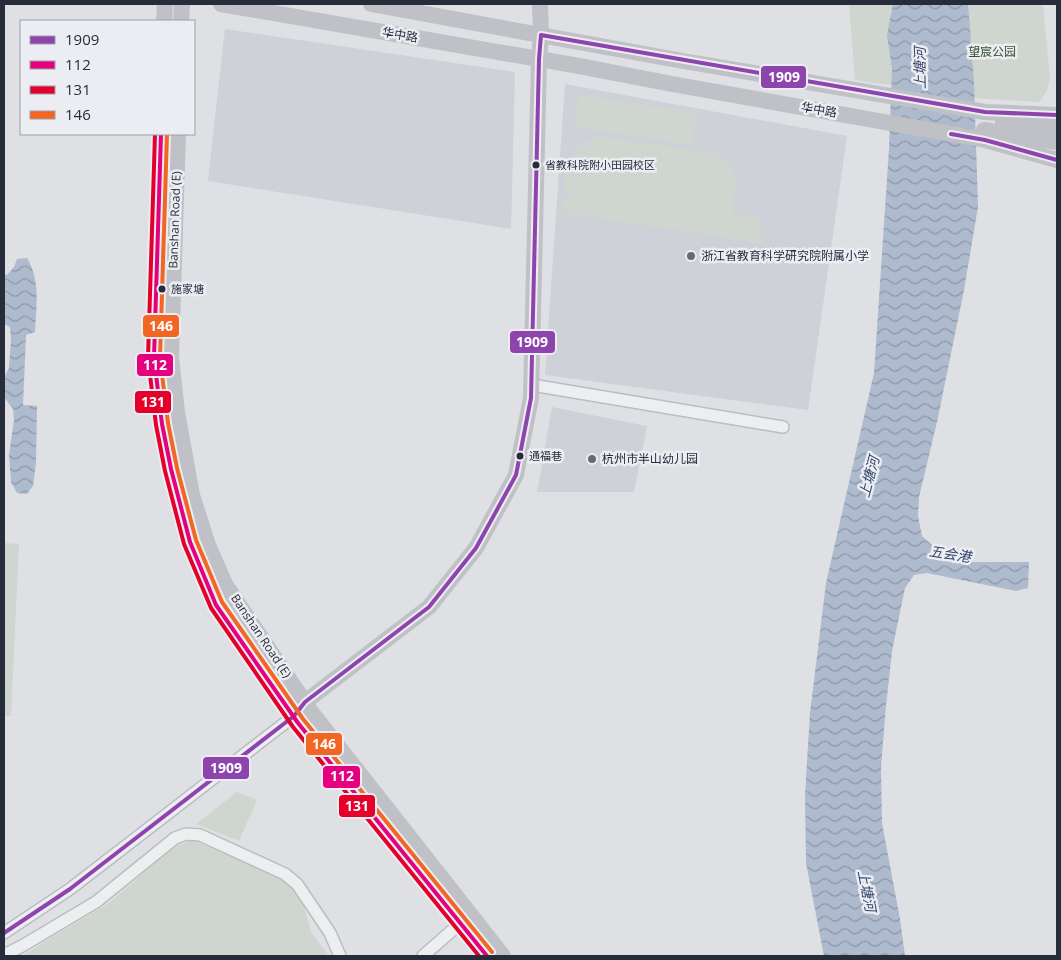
<svg xmlns="http://www.w3.org/2000/svg" width="1061" height="960" font-family="'Open Sans','Noto Sans SC',sans-serif">
  <style>
    .built { fill: #ced1d7 }
    .green { fill: #ced6cf }
    .water { fill: url(#water-waves) }
    .lines { fill: none; stroke-linecap: round; stroke-linejoin: round }
    .street-casing { stroke: #bbbdc0; stroke-width: 14 }
    .street { stroke: #edeef0; stroke-width: 11 }
    .secondary { stroke: #bfc1c6; stroke-width: 16 }
    .bus-1-casing { stroke: #ebedf3; stroke-width: 8 }
    .bus-2-casing { stroke: #ebedf3; stroke-width: 8 }
    .bus-3-casing { stroke: #ebedf3; stroke-width: 8 }
    .bus-4-casing { stroke: #ebedf3; stroke-width: 8 }
    .bus-1 { stroke: #8e44ad; stroke-width: 4 }
    .bus-2 { stroke: #e5007d; stroke-width: 4 }
    .bus-3 { stroke: #e4002b; stroke-width: 4 }
    .bus-4 { stroke: #f26522; stroke-width: 4 }
    .bus-dot { fill: #272c3a; stroke: #ebedf3; stroke-width: 2 }
    .poi-dot { fill: #676b75; stroke: #ebedf3; stroke-width: 2 }
    .labels { text-anchor: middle; stroke-width: 5; stroke-linejoin: round; paint-order: stroke }
    .bus-label { font-size: 11px; fill: #272c3a; stroke: #ebedf3; text-anchor: start }
    .street-label { font-size: 12px; fill: #272c3a; stroke: #ebedf3 }
    .park-label { font-size: 12px; fill: #385435; stroke: #ebedf3 }
    .poi-label { font-size: 12px; fill: #272c3a; stroke: #ebedf3; text-anchor: start }
    .water-label { font-size: 14px; font-style: italic; fill: #35476a; stroke: #ebedf3 }
    .line-badge { stroke: #ebedf3; stroke-width: 2 }
    .badge-label { font-size: 14px; text-anchor: middle; font-weight: bold; fill: #fff }
  </style>
  <defs>
    <pattern id="water-waves" width="16" height="10" patternUnits="userSpaceOnUse" patternTransform="scale(1.25)"><rect width="16" height="10" fill="#aebacd"/><path d="M0 5q4-4 8 0t8 0" fill="none" stroke="#8e97a7"/></pattern>
  </defs>
  <rect width="100%" height="100%" fill="#dee0e3"/>
  <path class="built" d="M225,29L515,72L511,229L208,181Z
    M565,84L847,136L808,410L545,375Z
    M552,407L647,426L634,492H537Z"/>
  <path class="green" d="M849,4H1043L1050,78L1047,91L1039,102L987,99L855,80Z
    M579,95L697,113L692,145L574,127Z
    M597,136L720,154C740,174 736,188 731,213L758,217L763,243L562,213L563,198H571L564,188L565,175L568,162L576,148Z
    M4,543L19,544L11,716H4Z
    M237,792L257,800L239,841L196,824Z
    M189,841L197,842L271,874L287,880L302,899L311,932L329,956H23L46,941L109,903L173,848Z"/>
  <path class="water" d="M893,4H968L974,82L978,207L964,290L937,422L919,497L918,516L922,536L933,546L952,558L973,562H1029L1028,588L1016,591L927,573L914,575L905,588L892,651L886,706L881,767L882,823L900,919L905,956H824L806,863L805,795L810,713L826,583L874,373L889,149L892,69L887,35Z
    M27,258C41,281 36,307 35,332L26,335L23,405L37,406L36,463L33,486L27,494L17,493L11,482L9,455L14,420L13,409L4,397V378L9,368L11,339L10,327L4,324V274L7,275L14,267L17,259Z"/>
  <g class="lines">
    <defs>
      <path id="street" d="M532,385L783,427
        M4,933L70,889L294,716
        M4,955L22,946L96,902L175,838L186,834L200,835L285,874L297,884L322,921L330,933L340,956
        M423,956L465,919"/>
    </defs>
    <use href="#street" class="street-casing"/>
    <use href="#street" class="street"/>
    <path class="secondary" d="M221,4L579,66L672,84L985,140L1057,160
      M371,4L683,61L985,112L1057,115
      M164,21L165,4
      M181,21L182,4
      M1003,122L1057,130
      M984,130L1057,142
      M161,134L154,358L162,424L171,469L190,542L216,605L298,723L487,956
      M178,134L171,357L177,412L192,495L208,545L225,584L312,713L503,956
      M298,710L305,702L429,607L476,548L516,475L531,398L539,59L541,35L540,4"/>
    <defs>
      <path id="bus-1" d="M951,134L985,140L1057,160
        M4,933L70,889L294,716L305,702L429,607L476,548L516,475L531,398L539,59L541,35L985,112L1057,115"/>
      <path id="bus-2" d="M161,134L154,358L162,424L171,469L190,542L216,605L298,723L487,956"/>
      <path id="bus-3" d="M155,134L148,358L156,425L165,471L184,544L211,608L293,727L479,956"/>
      <path id="bus-4" d="M167,134L160,358L168,423L177,468L196,540L222,602L303,719L492,952"/>
    </defs>
    <use href="#bus-1" class="bus-1-casing"/>
    <use href="#bus-2" class="bus-2-casing"/>
    <use href="#bus-3" class="bus-3-casing"/>
    <use href="#bus-4" class="bus-4-casing"/>
    <use href="#bus-1" class="bus-1"/>
    <use href="#bus-2" class="bus-2"/>
    <use href="#bus-3" class="bus-3"/>
    <use href="#bus-4" class="bus-4"/>
  </g>
  <g class="bus-dot">
    <circle cx="536" cy="165" r="4.5"/>
    <circle cx="162" cy="289" r="4.5"/>
    <circle cx="520" cy="456" r="4.5"/>
  </g>
  <g class="poi-dot">
    <circle cx="691" cy="256" r="5"/>
    <circle cx="592" cy="459" r="5"/>
  </g>
  <g class="labels">
    <g class="bus-label">
      <text x="545" y="169">省教科院附小田园校区</text>
      <text x="171" y="293">施家塘</text>
      <text x="529" y="460">通福巷</text>
    </g>
    <g class="street-label">
      <text transform="translate(400 35) rotate(10)" y="4">华中路</text>
      <text transform="translate(819 110) rotate(10)" y="4">华中路</text>
      <text transform="translate(175 220) rotate(-88)" y="4">Banshan Road (E)</text>
      <text transform="translate(261 636) rotate(56)" y="4">Banshan Road (E)</text>
    </g>
    <g class="park-label">
      <text x="992" y="56">望宸公园</text>
    </g>
    <g class="poi-label">
      <text x="701" y="260">浙江省教育科学研究院附属小学</text>
      <text x="602" y="463">杭州市半山幼儿园</text>
    </g>
    <g class="water-label">
      <text transform="translate(920 68) rotate(-91)" y="5">上塘河</text>
      <text transform="translate(869 477) rotate(-75)" y="5">上塘河</text>
      <text transform="translate(950 554) rotate(9)" y="5">五会港</text>
      <text transform="translate(867 891) rotate(79)" y="5">上塘河</text>
    </g>
  </g>
  <g class="line-badge">
    <rect x="760" y="65" width="47" height="24" rx="5" fill="#8e44ad"/>
    <rect x="142" y="314" width="38" height="24" rx="5" fill="#f26522"/>
    <rect x="509" y="330" width="47" height="24" rx="5" fill="#8e44ad"/>
    <rect x="136" y="353" width="38" height="24" rx="5" fill="#e5007d"/>
    <rect x="134" y="390" width="38" height="24" rx="5" fill="#e4002b"/>
    <rect x="305" y="732" width="38" height="24" rx="5" fill="#f26522"/>
    <rect x="202" y="756" width="48" height="24" rx="5" fill="#8e44ad"/>
    <rect x="322" y="765" width="39" height="24" rx="5" fill="#e5007d"/>
    <rect x="338" y="794" width="38" height="24" rx="5" fill="#e4002b"/>
  </g>
  <g class="badge-label">
    <text x="784" y="82">1909</text>
    <text x="161" y="331">146</text>
    <text x="532" y="347">1909</text>
    <text x="155" y="370">112</text>
    <text x="153" y="407">131</text>
    <text x="324" y="749">146</text>
    <text x="226" y="773">1909</text>
    <text x="342" y="781">112</text>
    <text x="357" y="811">131</text>
  </g>
  <rect width="1061" height="960" fill="none" stroke="#272c3a" stroke-width="10"/>
  <rect x="20" y="20" width="175" height="115" fill="#ebedf3" stroke="#9da0a9"/>
  <rect x="30" y="36" width="25" height="8" fill="#8e44ad" stroke="#9da0a9"/>
  <text x="65" y="45" font-size="15" fill="#272c3a">1909</text>
  <rect x="30" y="61" width="25" height="8" fill="#e5007d" stroke="#9da0a9"/>
  <text x="65" y="70" font-size="15" fill="#272c3a">112</text>
  <rect x="30" y="86" width="25" height="8" fill="#e4002b" stroke="#9da0a9"/>
  <text x="65" y="95" font-size="15" fill="#272c3a">131</text>
  <rect x="30" y="111" width="25" height="8" fill="#f26522" stroke="#9da0a9"/>
  <text x="65" y="120" font-size="15" fill="#272c3a">146</text>
</svg>
